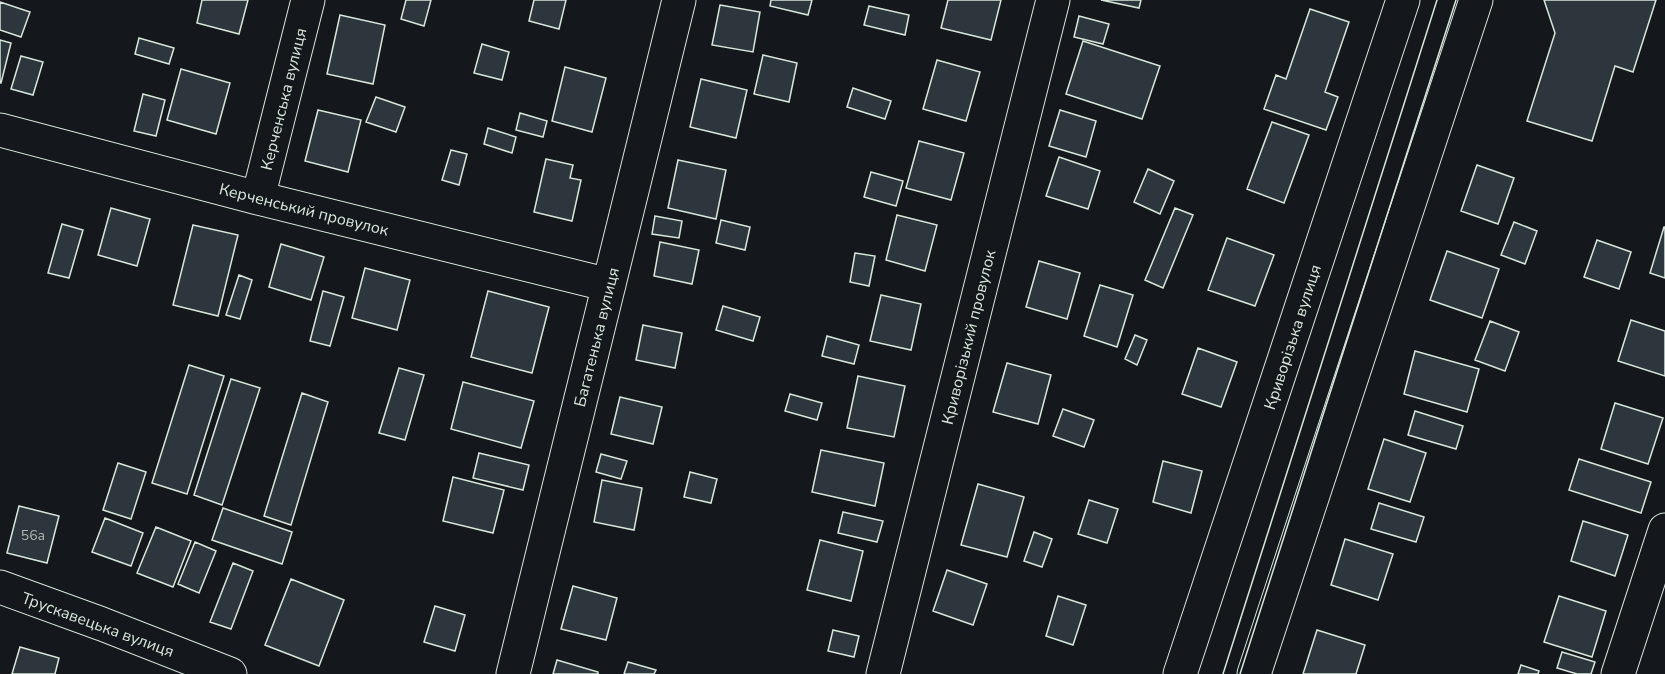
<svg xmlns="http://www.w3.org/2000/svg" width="1665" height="674" font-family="'Nunito Sans',sans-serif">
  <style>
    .building { fill: #2c363c; stroke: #d8e6dc; stroke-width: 1.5 }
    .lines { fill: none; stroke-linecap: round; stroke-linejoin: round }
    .minor-casing { stroke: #d8e6dc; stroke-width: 35 }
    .major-casing { stroke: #d8e6dc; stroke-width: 35 }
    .minor { stroke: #14181c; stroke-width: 33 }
    .major { stroke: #14181c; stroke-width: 33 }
    .tram { stroke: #d8e6dc; stroke-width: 1.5 }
    .labels { text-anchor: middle; stroke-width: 4.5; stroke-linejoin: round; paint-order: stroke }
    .number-label { font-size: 14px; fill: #adbab4 }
    .street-label { font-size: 16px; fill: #d8e6dc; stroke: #14181c }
  </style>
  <rect width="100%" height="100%" fill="#14181c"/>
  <path class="building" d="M202,0H248L239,34L197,23Z
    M406,0H431L424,26L401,19Z
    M534,0H566L559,29L529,21Z
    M771,0H812L808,15L770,6Z
    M948,0H1001L991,40L941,28Z
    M1101,0H1141L1139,8Z
    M1544,0H1656L1633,72L1615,66L1592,141L1527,121L1555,33Z
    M0,2L30,12L21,37L0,30Z
    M720,5L760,12L753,52L712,45Z
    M869,6L909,15L905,35L864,25Z
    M1310,9L1349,22L1325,92L1338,97L1326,130L1264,109L1276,75L1286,79Z
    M340,15L385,25L373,84L327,74Z
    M1079,16L1109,24L1103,44L1074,37Z
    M139,38L174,48L169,64L135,54Z
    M0,40L11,43L1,83H0Z
    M1083,41L1160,66L1142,119L1066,94Z
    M482,44L509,52L502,80L474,73Z
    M763,55L797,63L789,102L754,94Z
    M21,56L43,62L33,95L11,89Z
    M937,60L980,72L966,121L923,109Z
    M565,67L606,78L592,132L552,121Z
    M181,69L230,83L216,134L167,120Z
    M701,79L747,90L736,138L690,127Z
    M853,88L891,101L885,119L847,107Z
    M143,94L165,100L156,136L134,131Z
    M376,97L405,107L396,132L366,122Z
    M318,110L361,120L348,172L305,161Z
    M1060,110L1096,121L1086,157L1049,146Z
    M520,113L547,121L543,137L516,130Z
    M1272,122L1309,135L1284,203L1247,189Z
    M488,128L516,137L512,153L484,144Z
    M919,141L964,153L951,200L906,188Z
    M451,150L467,154L459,185L442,180Z
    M1059,157L1100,171L1088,209L1046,196Z
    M546,159L573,165L570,178L581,180L572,221L534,212Z
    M678,160L726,170L716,219L668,208Z
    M1477,165L1514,178L1498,224L1461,211Z
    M1148,169L1174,181L1160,214L1134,202Z
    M871,172L903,181L896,206L864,197Z
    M111,208L150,219L137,266L98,255Z
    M1175,208L1193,215L1163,288L1145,280Z
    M897,215L937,225L925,271L886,260Z
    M655,216L682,221L679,238L652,234Z
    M721,220L750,227L745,250L716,243Z
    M1514,222L1537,231L1525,264L1501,255Z
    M62,224L83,230L69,278L48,273Z
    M193,225L238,235L218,316L173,305Z
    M1664,227H1665V278L1650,273Z
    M1227,238L1274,255L1255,306L1208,290Z
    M1597,240L1631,252L1619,289L1584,277Z
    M660,242L699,250L692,284L654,276Z
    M281,244L324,257L311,300L269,287Z
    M1447,251L1499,269L1482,318L1430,300Z
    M855,253L875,256L869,286L850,282Z
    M1039,261L1080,273L1067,319L1026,307Z
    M365,268L410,280L397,330L352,318Z
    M239,275L252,280L240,319L226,315Z
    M1100,285L1133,295L1117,347L1084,336Z
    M323,291L344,297L330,346L310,341Z
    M488,291L549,307L532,373L471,357Z
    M881,295L921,304L911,350L870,341Z
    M723,306L760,317L753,341L716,330Z
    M1631,320L1665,331V376L1618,361Z
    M1490,321L1519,332L1505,371L1475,360Z
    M643,325L682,333L675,368L636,360Z
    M1135,335L1147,340L1137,365L1125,359Z
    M827,336L859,345L854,364L822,356Z
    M1198,348L1237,362L1221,407L1182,394Z
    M1415,351L1479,369L1467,412L1404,394Z
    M1007,363L1051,375L1038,424L993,412Z
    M189,365L224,376L187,494L152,483Z
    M399,368L424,375L405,440L379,433Z
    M858,376L905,386L894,437L847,428Z
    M231,379L260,388L222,505L194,495Z
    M463,382L534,401L521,448L451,429Z
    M302,393L328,402L291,525L264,516Z
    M790,394L822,403L817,420L785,411Z
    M620,397L662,407L653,444L611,434Z
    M1615,403L1663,418L1648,464L1601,449Z
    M1063,409L1094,420L1084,447L1053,436Z
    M1415,411L1463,426L1456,449L1408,435Z
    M1384,439L1426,453L1410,502L1368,489Z
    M821,450L884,463L875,506L812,492Z
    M479,453L529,465L523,490L473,478Z
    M601,454L627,461L621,479L596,472Z
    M1579,459L1651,482L1641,513L1569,490Z
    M1163,461L1202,471L1191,513L1153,502Z
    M118,463L146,472L131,519L103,510Z
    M690,472L717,479L711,503L684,497Z
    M453,477L504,490L493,533L443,521Z
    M602,480L642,488L634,530L594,522Z
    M978,484L1024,497L1007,557L961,545Z
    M1089,500L1118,509L1107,543L1078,534Z
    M1379,503L1424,517L1416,542L1371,529Z
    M19,506L59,516L47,563L7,553Z
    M223,508L292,532L282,564L212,540Z
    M843,512L883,521L877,542L838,533Z
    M105,518L143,533L131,566L92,552Z
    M1583,521L1628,535L1615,576L1571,561Z
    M156,527L191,541L173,587L137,573Z
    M1034,532L1052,539L1042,567L1024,561Z
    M1345,539L1393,554L1378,600L1331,585Z
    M820,540L863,551L851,601L807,590Z
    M195,542L216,551L199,593L178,584Z
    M233,563L253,571L231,629L210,622Z
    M947,570L987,584L973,625L933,611Z
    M291,579L344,600L319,666L265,645Z
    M573,586L617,598L606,640L561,629Z
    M1058,596L1086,605L1073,645L1046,636Z
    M1559,596L1606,611L1592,657L1544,642Z
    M435,606L465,615L455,651L424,642Z
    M833,630L859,636L854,657L828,651Z
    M1317,630L1365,645L1356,674H1303Z
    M20,647L59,658L55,674H12Z
    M1562,652L1595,662L1591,674H1577L1557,668Z
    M557,660L598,672V674H553Z
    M628,662L656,670L654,674H624Z
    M1521,665L1539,671L1538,674H1518Z"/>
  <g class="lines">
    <defs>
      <path id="minor" d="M0,130L258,198L609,285
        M258,198L308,0
        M0,587L102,624L230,674
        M513,674L679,0
        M883,674L1053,0
        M1618,674L1665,530"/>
      <path id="major" d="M1180,674L1403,0
        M1254,674L1476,0"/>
    </defs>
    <use href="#minor" class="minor-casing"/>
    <use href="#major" class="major-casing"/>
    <use href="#minor" class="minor"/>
    <use href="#major" class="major"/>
    <path class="tram" d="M1223,674L1437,0
      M1240,674L1456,0"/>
  </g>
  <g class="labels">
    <g class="number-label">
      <text x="33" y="540">56а</text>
    </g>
    <g class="street-label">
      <text transform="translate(283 99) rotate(-76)" y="6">Керченська вулиця</text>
      <text transform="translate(304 209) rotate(14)" y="6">Керченський провулок</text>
      <text transform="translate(596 337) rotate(-76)" y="6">Багатенька вулиця</text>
      <text transform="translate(968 337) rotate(-76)" y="6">Криворізький провулок</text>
      <text transform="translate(1292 337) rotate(-72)" y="6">Криворізька вулиця</text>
      <text transform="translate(98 624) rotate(20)" y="6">Трускавецька вулиця</text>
    </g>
  </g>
</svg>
